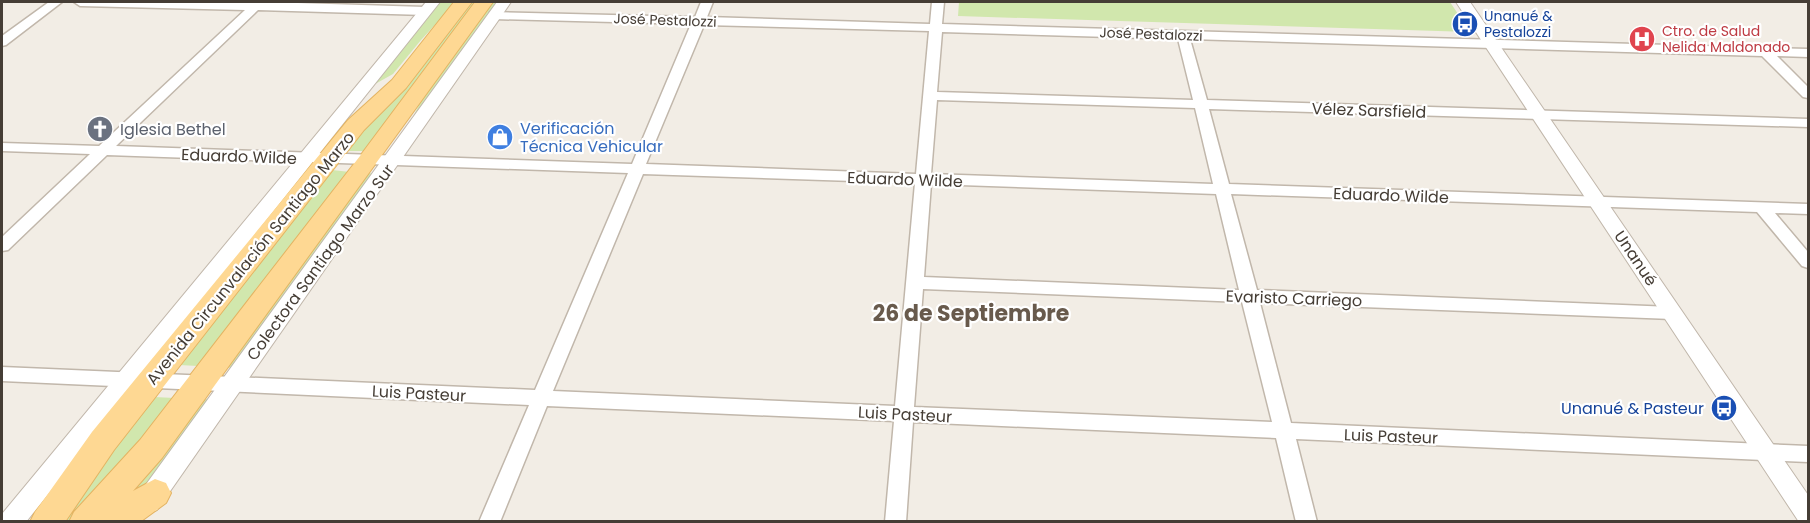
<svg xmlns="http://www.w3.org/2000/svg" width="1810" height="523" font-family="Poppins,sans-serif">
  <style>
    .green { fill: #d1e7ad }
    .lines { fill: none; stroke-linecap: round; stroke-linejoin: round }
    .minor-casing { stroke: #c1b7ab; stroke-width: 3 }
    .tertiary-casing { stroke: #c1b7ab; stroke-width: 2 }
    .primary-casing { stroke: #e3b362; stroke-width: 2 }
    .minor { fill: #fff; fill-rule: evenodd }
    .tertiary { fill: #fff; fill-rule: evenodd }
    .primary { fill: #fed893; fill-rule: evenodd }
    .labels { text-anchor: middle; stroke-width: 4.5; stroke-linejoin: round; paint-order: stroke }
    .far-transit-label { font-size: 14px; fill: #164399; stroke: #fff; text-anchor: start }
    .far-street-label { font-size: 14px; fill: #453d35; stroke: #fff }
    .far-health-label { font-size: 14px; fill: #be3a42; stroke: #fff; text-anchor: start }
    .street-label { font-size: 16px; fill: #453d35; stroke: #fff }
    .shop-label { font-size: 16px; fill: #366cbe; stroke: #fff; text-anchor: start }
    .worship-label { font-size: 16px; fill: #5b616d; stroke: #fff; text-anchor: start }
    .transit-label { font-size: 16px; fill: #164399; stroke: #fff; text-anchor: end }
    .district-label { font-size: 22px; font-weight: bold; fill: #685a4c; stroke: #fff }
  </style>
  <rect width="100%" height="100%" fill="#f2ede5"/>
  <path class="green" d="M438,2H456L421,40L393,74L368,88Z
    M469,2H478L369,148L364,151H347L363,126L405,86Z
    M491,2H499L411,126L408,127L423,97Z
    M959,2H1450L1470,32L958,16Z
    M332,170L350,172L198,366L179,365Z
    M372,173H375L233,367L227,368L367,174Z
    M154,397L175,398L177,400L72,521L58,522Z
    M207,399L210,401L155,480L103,521L202,400Z"/>
  <g class="lines">
    <defs>
      <path id="minor" d="M49,2H62L6,45L2,46V36Z
        M74,2H266L425,7L431,11L425,15L258,10L116,146L632,164L691,24L494,19L490,18V12L695,17L701,2H713L707,17L930,24L932,2H944L942,24L1808,49V57L1777,56L1808,87V98L1803,97L1762,56L1190,39L1207,100L1808,119V127L1209,109L1229,184L1808,204V214L1775,213L1808,252V268L1802,266L1757,212L1231,194L1257,290L1672,307L1678,308L1681,313L1678,318L1672,319L1260,303L1291,423L1808,446V462L1296,439L1317,522H1296L1276,438L913,422L906,522H885L894,421L547,406L500,522H479L529,405L2,381V367L535,390L628,173L107,155L8,250L2,251V237L90,154L2,151V143L99,146L245,10L80,6ZM704,25L929,31L916,174L646,164ZM942,32L1178,39L1193,100L937,92ZM937,100L1195,108L1213,184L931,174ZM643,174L915,183L895,406L553,391ZM931,184L1216,194L1239,290L924,277ZM923,289L1242,302L1272,422L914,407Z"/>
      <path id="tertiary" d="M426,2H440L26,522H2V514Z
        M497,2H511L157,510L148,513L139,510L136,502L139,494Z
        M1456,2H1470L1808,495V522H1799Z"/>
      <path id="primary" d="M454,2H472L406,88L364,130L114,450L65,522H30L35,512L92,432L348,120L392,80Z
        M475,2H493L162,458L133,491L155,479L166,483L171,493L166,503L140,522H69L74,512L140,440L360,156Z"/>
    </defs>
    <use href="#minor" class="minor-casing"/>
    <use href="#tertiary" class="tertiary-casing"/>
    <use href="#primary" class="primary-casing"/>
    <use href="#minor" class="minor"/>
    <use href="#tertiary" class="tertiary"/>
    <use href="#primary" class="primary"/>
  </g>
  <defs>
    <symbol id="bus-disc" viewBox="-11 -11 22 22"><circle r="9.5" fill="#1a4fb4" stroke="#fff"/><path d="M-5-6H5V4H4V6H2V4H-2V6H-4V4H-5ZM-3.5-4V0h7V-4ZM-3.5 1.2v1.5H-2V1.2ZM2 1.2v1.5H3.5V1.2Z" fill="#fff"/></symbol>
    <symbol id="hospital-disc" viewBox="-11 -11 22 22"><circle r="9.5" fill="#e0444e" stroke="#fff"/><path d="M-5-5h3v3.5h4V-5h3V5h-3V1.5h-4V5h-3Z" fill="#fff"/></symbol>
    <symbol id="church-disc" viewBox="-11 -11 22 22"><circle r="9.5" fill="#6b7280" stroke="#fff"/><path d="M-1.2-6h2.4v3.5h3.3v2.4h-3.3V6h-2.4V-.1h-3.3v-2.4h3.3Z" fill="#fff"/></symbol>
    <symbol id="shop-disc" viewBox="-11 -11 22 22"><circle r="9.5" fill="#3f7fe0" stroke="#fff"/><path d="M-5-2.5h2.3a2.7 3.5 0 0 1 5.4 0H5L5.5 6h-11ZM-1.5-2.5h3a1.5 2.3 0 0 0-3 0Z" fill="#fff"/></symbol>
  </defs>
  <g fill-rule="evenodd">
    <use href="#bus-disc" x="1450" y="9" width="30" height="30"/>
    <use href="#hospital-disc" x="1627" y="24" width="30" height="30"/>
    <use href="#church-disc" x="85" y="114" width="30" height="30"/>
    <use href="#shop-disc" x="485" y="122" width="30" height="30"/>
    <use href="#bus-disc" x="1709" y="393" width="30" height="30"/>
  </g>
  <g class="labels">
    <g class="far-transit-label">
      <text x="1484" y="21">Unanué &amp;<tspan x="1484" dy="16">Pestalozzi</tspan></text>
    </g>
    <g class="far-street-label">
      <text transform="translate(665 20) rotate(2)" y="5">José Pestalozzi</text>
      <text transform="translate(1151 34) rotate(2)" y="5">José Pestalozzi</text>
    </g>
    <g class="far-health-label">
      <text x="1662" y="36">Ctro. de Salud<tspan x="1662" dy="16">Nelida Maldonado</tspan></text>
    </g>
    <g class="street-label">
      <text transform="translate(1369 110) rotate(2)" y="6">Vélez Sarsfield</text>
      <text transform="translate(239 156) rotate(2)" y="6">Eduardo Wilde</text>
      <text transform="translate(905 179) rotate(2)" y="6">Eduardo Wilde</text>
      <text transform="translate(1391 195) rotate(2)" y="6">Eduardo Wilde</text>
      <text transform="translate(250 258) rotate(-51)" y="6">Avenida Circunvalación Santiago Marzo</text>
      <text transform="translate(1636 258) rotate(56)" y="6">Unanué</text>
      <text transform="translate(320 262) rotate(-54)" y="6">Colectora Santiago Marzo Sur</text>
      <text transform="translate(1294 298) rotate(2)" y="6">Evaristo Carriego</text>
      <text transform="translate(419 393) rotate(3)" y="6">Luis Pasteur</text>
      <text transform="translate(905 414) rotate(3)" y="6">Luis Pasteur</text>
      <text transform="translate(1391 436) rotate(2)" y="6">Luis Pasteur</text>
    </g>
    <g class="shop-label">
      <text x="520" y="134">Verificación<tspan x="520" dy="18">Técnica Vehicular</tspan></text>
    </g>
    <g class="worship-label">
      <text x="120" y="135">Iglesia Bethel</text>
    </g>
    <g class="transit-label">
      <text x="1704" y="414">Unanué &amp; Pasteur</text>
    </g>
    <g class="district-label">
      <text x="971" y="321">26 de Septiembre</text>
    </g>
  </g>
  <rect width="1810" height="523" fill="none" stroke="#453d35" stroke-width="6"/>
</svg>
